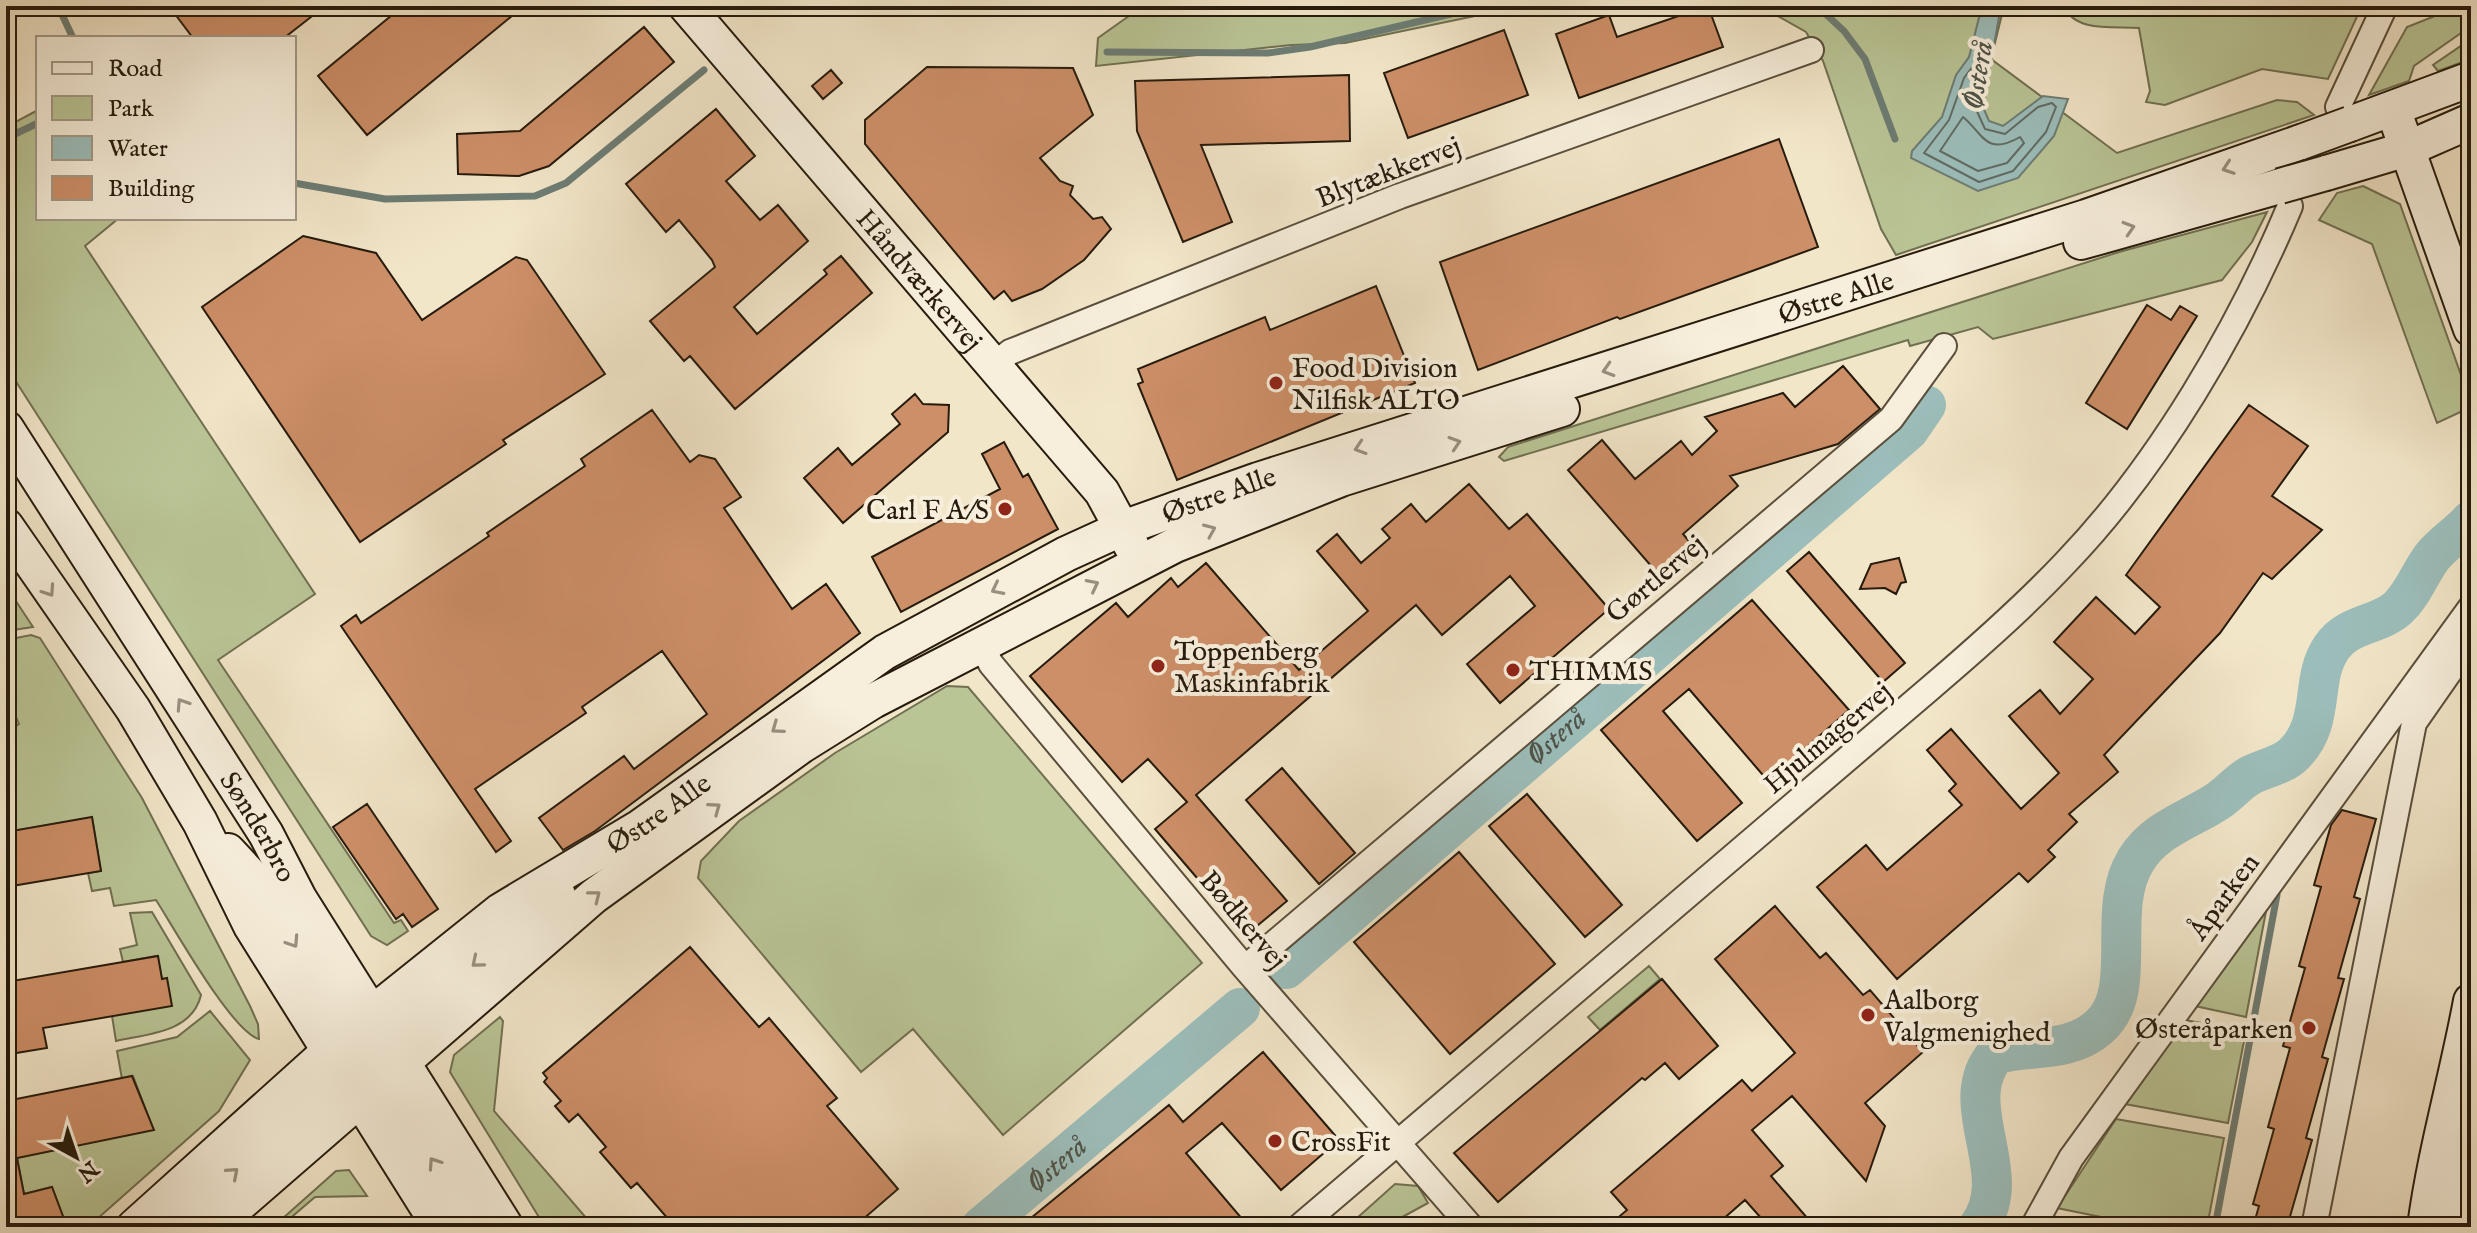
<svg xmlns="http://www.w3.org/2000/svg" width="2477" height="1233" font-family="'IM FELL English',serif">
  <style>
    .green { fill: #bac596; stroke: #707052; stroke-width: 2 }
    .water { fill: #9cbebb; stroke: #6d7d75; stroke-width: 2 }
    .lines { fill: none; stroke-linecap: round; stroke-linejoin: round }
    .shore { stroke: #616c64; stroke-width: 2 }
    .stream { stroke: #6d7d75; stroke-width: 7 }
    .river { stroke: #9cbebb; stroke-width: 40 }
    .building { fill: #cd8f68; stroke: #261b0d; stroke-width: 2 }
    .street-casing { stroke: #594e3c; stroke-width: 28 }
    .secondary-casing { stroke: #261b0d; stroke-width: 38 }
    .street { stroke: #f7efdc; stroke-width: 24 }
    .secondary { stroke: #f7efdc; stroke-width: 34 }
    .secondary-bridge-casing { stroke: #261b0d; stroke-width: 38; stroke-linecap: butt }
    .secondary-bridge { stroke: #f7efdc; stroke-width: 34 }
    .oneway { stroke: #99907f }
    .poi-dot { fill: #8f2418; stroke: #f7efdc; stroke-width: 3 }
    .labels { text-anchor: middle; stroke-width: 8; stroke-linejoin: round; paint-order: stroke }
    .street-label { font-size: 28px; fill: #261b0d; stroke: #f7efdc }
    .poi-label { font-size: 28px; fill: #261b0d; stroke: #f7efdc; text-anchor: start }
    .water-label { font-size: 30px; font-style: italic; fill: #4f544a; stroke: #f7efdc }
  </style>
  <rect width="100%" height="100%" fill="#f2e6c9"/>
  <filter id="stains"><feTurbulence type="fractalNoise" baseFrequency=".0025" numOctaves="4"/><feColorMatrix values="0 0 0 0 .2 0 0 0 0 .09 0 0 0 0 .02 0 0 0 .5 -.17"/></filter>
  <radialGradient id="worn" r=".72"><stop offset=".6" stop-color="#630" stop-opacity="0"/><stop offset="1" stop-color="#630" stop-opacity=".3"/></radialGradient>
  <path class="green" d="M1143,6H1523L1345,43L1291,45L1096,66L1098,38Z
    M1760,6H2004L1991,59L2117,153L2277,100L2297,102L2314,115L1896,255L1881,229L1823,61L1806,32Z
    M2064,6H2362L2328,79L2262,69L2165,105L2146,102L2150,91L2139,28C2114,26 2075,33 2064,6Z
    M2460,6H2471V26L2414,66L2409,81L2369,95L2407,27Z
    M2471,39V59L2438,71L2433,65Z
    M38,110V218H119L85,246L315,594L218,660L394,923L401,920L408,931L387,945L371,936L6,366V119L10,125Z
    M2363,186L2400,204L2471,403V407L2437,423L2372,244L2319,220L2337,193Z
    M2267,212L2252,242L2222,280L1993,339L1978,327L1910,346L1908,340L1504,461L1499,457L1508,447L2119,252Z
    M6,586L33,627L6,631Z
    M31,635L40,638L142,798L250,1006L258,1024L259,1039C232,1032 174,928 156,900L114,906L110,888L92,891L88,873L101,871L92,818L6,832V731L19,724C7,697 4,691 11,663L6,640Z
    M947,686L968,687L1202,963L1003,1135L913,1029L861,1072L698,878L701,861L739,821L835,753Z
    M2267,906L2246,1017L2195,1006Z
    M152,912L201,995C192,1033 147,1034 116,1041L112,1016L162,979L157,956L123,962L120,949L137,945L130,913Z
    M1649,966L1660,979L1600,1030L1588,1017Z
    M210,1011L250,1060L219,1111L88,1227H67L52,1187L24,1194L17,1158L153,1129L133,1076L122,1079L117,1051L177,1037Z
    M500,1017L503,1021L494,1111L594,1227H545L450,1072L454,1055Z
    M2185,1020L2246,1031L2228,1123L2125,1104Z
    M2116,1119L2224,1138L2207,1227H2150L2057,1208Z
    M349,1170L367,1196L315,1197L280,1227H273L336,1171Z
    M1395,1184L1418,1186L1428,1203L1384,1227L1378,1224L1347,1227Z"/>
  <path class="water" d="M1982,6H2001L1983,107L1989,121L2003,126L2043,96L2068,99L2054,136L2018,178L1978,191L1911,158L1912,151L1942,117L1956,75L1969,57Z"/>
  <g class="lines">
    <path class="shore" d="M1976,62L1981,66L1975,107L1985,129L2005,134L2038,107L2052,103L2056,107L2046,132L2013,171L1979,182L1924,153L1949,120L1964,78Z
      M1963,117C1983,133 1985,157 2020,137L2024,143L2007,163L1978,171L1940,151Z"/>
    <path class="stream" d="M58,6L73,38
      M1817,6L1844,31L1865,59L1895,139
      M1107,52L1268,53L1310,47L1485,6
      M6,133L15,134L38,123
      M294,183L385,199L535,196L566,183L704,70
      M2215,1227L2277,895"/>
    <g class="river">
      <path id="s1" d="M1286,969L1909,430L1926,405"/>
      <path id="s2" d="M981,1227L1240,1008"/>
      <path d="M1978,1227C2019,1174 1952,1104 1996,1054C2030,1045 2070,1053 2099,1027C2141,991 2104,911 2136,860C2155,829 2189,820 2218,801C2230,793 2239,781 2251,775C2266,767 2282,766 2294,754C2327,721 2309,679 2332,647C2348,623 2378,626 2398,608C2413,594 2420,573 2432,557C2443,543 2460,533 2471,520"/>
    </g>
  </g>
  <path class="building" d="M169,6H325L284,38H193Z
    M403,6H524L367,135L318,76Z
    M1708,6L1723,47L1579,98L1556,34L1609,15L1617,37Z
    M644,27L674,62L549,166L519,176L458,174L457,134L520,131Z
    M1504,30L1528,95L1408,138L1384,73Z
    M927,67L1073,68L1093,115L1040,158L1060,181L1073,186L1070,195L1093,219L1102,217L1111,229L1084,260L1042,289L1012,301L1004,291L994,299L865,144V120Z
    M831,70L842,83L823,99L812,86Z
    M1349,75L1350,141L1201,145L1232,222L1183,242L1137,131L1135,81Z
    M716,109L755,156L726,181L760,220L778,205L808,241L734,307L757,334L827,274L824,270L841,256L872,293L735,409L690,356L684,361L650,321L715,267L712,260L679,220L666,232L626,184Z
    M1779,139L1818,247L1620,319L1617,317L1478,370L1440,262Z
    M303,236L376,253L422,320L516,257L527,260L605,374L503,440L506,444L360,542L202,307Z
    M1376,286L1415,383L1177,480L1138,384L1143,382L1138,369L1265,317L1270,330Z
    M2147,305L2171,320L2180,306L2197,316L2127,429L2086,403Z
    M1843,366L1880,409L1838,444L1730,476L1738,486L1683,534L1699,553L1665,582L1568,470L1602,440L1635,479L1681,441L1692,455L1717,431L1705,417L1783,393L1795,407Z
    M915,394L923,404L949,405L948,432L843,523L804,478L838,448L852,465L900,424L892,414Z
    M2249,405L2308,446L2272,496L2322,530L2272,579L2263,573L2220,633L2104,755L2118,772L2069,814L2077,822L2048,850L2055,857L2028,882L2019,873L1897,979L1817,887L1866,845L1887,870L1962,805L1949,791L1956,784L1927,750L1951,729L2021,809L2059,773L2009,716L2040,690L2060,714L2093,679L2054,642L2096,597L2135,634L2160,607L2126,575Z
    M652,410L690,462L699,455L715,459L741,497L724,508L792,609L826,584L860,633L595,831L563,850L539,818L624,756L634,769L707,714L662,651L582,707L586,713L475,789L511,841L496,852L341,626L356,615L361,623L489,536L487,533L585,466L581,459Z
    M1004,442L1023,477L1028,474L1058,529L901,612L872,557L1000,489L982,454Z
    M1469,484L1509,529L1527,514L1609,609L1500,703L1467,664L1535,606L1510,576L1442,635L1416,605L1196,795L1287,901L1246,935L1155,829L1187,802L1148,759L1122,782L1030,676L1116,603L1128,617L1171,578L1178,587L1206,563L1299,670L1368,611L1317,551L1337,534L1361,563L1390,538L1382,529L1411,504L1426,522Z
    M1809,552L1905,663L1883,682L1787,571Z
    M1899,558L1906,582L1901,583L1896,594L1885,588L1860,589L1871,564Z
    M1752,600L1849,710L1768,781L1689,689L1663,711L1742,803L1697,841L1601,730Z
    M1282,768L1355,853L1319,884L1246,800Z
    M1527,794L1622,905L1585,937L1489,826Z
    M367,804L438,909L412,927L403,914L396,919L333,827Z
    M2342,810L2376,819L2354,897L2360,899L2338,978L2344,979L2322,1057L2328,1059L2306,1138L2312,1140L2287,1227H2253L2259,1206L2253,1204L2274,1129L2268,1127L2290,1048L2283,1046L2305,968L2299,966L2321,887L2314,885L2331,825Z
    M92,817L101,871L6,887V832Z
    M1459,852L1555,964L1450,1054L1354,942Z
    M1775,906L1820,958L1826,953L1863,995L1870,990L1923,1052L1865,1103L1885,1126L1866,1181L1792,1096L1752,1130L1783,1166L1771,1176L1815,1227H1769L1745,1200L1714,1227H1607L1627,1210L1611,1192L1742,1080L1752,1091L1795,1053L1715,959Z
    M690,947L759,1027L769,1018L837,1098L827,1106L898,1189L854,1227H675L637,1183L631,1188L600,1152L606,1147L578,1114L569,1122L555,1106L561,1101L544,1082L547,1078L543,1073Z
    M158,956L162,979L167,978L172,1006L43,1028L47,1048L10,1054L6,982Z
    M1662,979L1718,1046L1679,1079L1665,1063L1645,1080L1642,1078L1498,1202L1454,1153Z
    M1263,1052L1339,1140L1281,1190L1222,1123L1186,1153L1249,1227H1020L1169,1105L1183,1122Z
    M132,1076L154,1130L17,1158L24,1194L52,1187L67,1227H6V1101Z"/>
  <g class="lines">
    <defs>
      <path id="street" d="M2338,107L2385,6
        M993,365L1010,352L1400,196L1811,50
        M980,643L991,664L1245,968L1471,1227
        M1245,968L1891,419L1944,346
        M1299,1227L1928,690C1976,649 2024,607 2067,561C2159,465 2239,328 2290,206
        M2033,1227L2071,1158L2471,607
        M2314,1227L2414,723L2471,641"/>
      <g id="secondary">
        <path id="s3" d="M686,6L1102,492L1132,547"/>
        <path d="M2393,109L2471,329"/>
        <path d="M2350,124L2471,79"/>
        <path d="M2326,173L2407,149L2471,121"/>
        <path d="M2081,242L2280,186"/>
        <path id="s4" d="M6,428L266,834L299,898L506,1227"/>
        <path d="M6,526L133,709L200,822L251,926L440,1227"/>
        <path d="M228,851L251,876L343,1019L367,1044"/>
        <path d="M378,1058L409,1021L558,895"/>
        <path d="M362,1072L387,1090L478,1227"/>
        <path id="s5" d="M134,1227L365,1019L500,911L640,827L885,652L1066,554L1123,528L1258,480L2086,217L2301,142"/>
        <path d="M176,1227L330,1090L355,1057"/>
        <path d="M213,1227L594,896L801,746L873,701L1175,545L1341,479L1562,409"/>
        <path d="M2425,1227C2435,1151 2457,1077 2471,1001"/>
        <path d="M2450,1227L2454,1148"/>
      </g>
    </defs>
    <use href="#street" class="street-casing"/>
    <use href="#secondary" class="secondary-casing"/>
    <use href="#street" class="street"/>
    <use href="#secondary" class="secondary"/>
    <defs>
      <path id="secondary-bridge" d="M2301,142L2350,124
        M2280,186L2326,173"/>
    </defs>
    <use href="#secondary-bridge" class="secondary-bridge-casing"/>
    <use href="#secondary-bridge" class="secondary-bridge"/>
  </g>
  <defs><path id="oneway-chevron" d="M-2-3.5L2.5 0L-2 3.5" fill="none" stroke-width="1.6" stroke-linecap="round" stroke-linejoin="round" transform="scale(2)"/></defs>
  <g class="oneway">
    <use href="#oneway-chevron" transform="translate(2228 168) rotate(161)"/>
    <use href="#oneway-chevron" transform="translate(2129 228) rotate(-17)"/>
    <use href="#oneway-chevron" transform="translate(1608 370) rotate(163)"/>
    <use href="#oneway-chevron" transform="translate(1455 443) rotate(-18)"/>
    <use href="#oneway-chevron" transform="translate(1360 448) rotate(162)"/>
    <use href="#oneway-chevron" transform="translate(1210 530) rotate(-23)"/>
    <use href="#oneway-chevron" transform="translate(1093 585) rotate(-27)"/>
    <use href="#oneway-chevron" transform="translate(997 589) rotate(153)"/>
    <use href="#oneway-chevron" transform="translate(49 591) rotate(56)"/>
    <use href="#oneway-chevron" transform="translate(182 704) rotate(-123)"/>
    <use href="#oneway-chevron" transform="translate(777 728) rotate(144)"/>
    <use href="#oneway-chevron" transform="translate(715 808) rotate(-36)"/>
    <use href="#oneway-chevron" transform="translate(595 896) rotate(-38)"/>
    <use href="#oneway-chevron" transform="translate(293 942) rotate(57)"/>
    <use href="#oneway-chevron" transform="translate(477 962) rotate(140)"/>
    <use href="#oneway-chevron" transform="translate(434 1163) rotate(-124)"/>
    <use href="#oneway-chevron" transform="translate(233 1173) rotate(-41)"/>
  </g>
  <g class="poi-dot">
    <circle cx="1276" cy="383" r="8"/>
    <circle cx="1005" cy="509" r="8"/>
    <circle cx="1158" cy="666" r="8"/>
    <circle cx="1513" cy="670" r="8"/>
    <circle cx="1868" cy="1015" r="8"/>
    <circle cx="2309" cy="1028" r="8"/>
    <circle cx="1275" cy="1141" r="8"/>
  </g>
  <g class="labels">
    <g class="street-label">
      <text transform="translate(1388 171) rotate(-21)" y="10">Blytækkervej</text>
      <text dy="10" stroke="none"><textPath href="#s3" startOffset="360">Håndværkervej</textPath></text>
      <text dy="10" stroke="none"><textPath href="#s5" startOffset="1966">Østre Alle</textPath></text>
      <text dy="10" stroke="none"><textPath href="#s5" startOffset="1318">Østre Alle</textPath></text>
      <text transform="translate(1655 578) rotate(-40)" y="10">Gørtlervej</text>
      <text transform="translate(1827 737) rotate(-40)" y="10">Hjulmagervej</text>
      <text dy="10" stroke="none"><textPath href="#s5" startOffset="670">Østre Alle</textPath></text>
      <text dy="10" stroke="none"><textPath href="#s4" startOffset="472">Sønderbro</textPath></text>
      <text transform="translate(2223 896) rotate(-54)" y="10">Åparken</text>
      <text transform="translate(1244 919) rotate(50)" y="10">Bødkervej</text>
    </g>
    <g class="poi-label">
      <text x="1292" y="377">Food Division<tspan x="1292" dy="32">Nilfisk ALTO</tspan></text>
      <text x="989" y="519" text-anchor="end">Carl F A/S</text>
      <text x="1174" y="660">Toppenberg<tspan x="1174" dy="32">Maskinfabrik</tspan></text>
      <text x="1529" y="680">THIMMS</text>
      <text x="1884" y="1009">Aalborg<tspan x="1884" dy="32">Valgmenighed</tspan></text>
      <text x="2293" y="1038" text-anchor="end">Østeråparken</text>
      <text x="1291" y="1151">CrossFit</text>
    </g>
    <g class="water-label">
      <text transform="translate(1977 75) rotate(-81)" y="10">Østerå</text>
      <text dy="10" stroke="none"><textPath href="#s1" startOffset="356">Østerå</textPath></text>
      <text dy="10" stroke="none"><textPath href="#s2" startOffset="98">Østerå</textPath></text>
    </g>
  </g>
  <rect width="2477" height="1233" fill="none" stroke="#f2e6c9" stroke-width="32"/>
  <rect x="8" y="8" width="2461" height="1217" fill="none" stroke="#261b0d" stroke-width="4"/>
  <rect x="16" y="16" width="2445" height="1201" fill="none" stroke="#261b0d" stroke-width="2"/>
  <rect x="36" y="36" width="260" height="184" fill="#f7efdc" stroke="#a39a89" stroke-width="2"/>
  <rect x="52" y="62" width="40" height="12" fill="#f7efdc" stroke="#a39a89" stroke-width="2"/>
  <text x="108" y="76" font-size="24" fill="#261b0d">Road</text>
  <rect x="52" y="96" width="40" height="24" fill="#bac596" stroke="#a39a89" stroke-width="2"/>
  <text x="108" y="116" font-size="24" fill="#261b0d">Park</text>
  <rect x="52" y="136" width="40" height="24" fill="#9cbebb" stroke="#a39a89" stroke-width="2"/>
  <text x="108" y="156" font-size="24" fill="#261b0d">Water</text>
  <rect x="52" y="176" width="40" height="24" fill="#cd8f68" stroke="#a39a89" stroke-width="2"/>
  <text x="108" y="196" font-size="24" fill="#261b0d">Building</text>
  <g transform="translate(76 1157) rotate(140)" stroke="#f7efdc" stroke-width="6" paint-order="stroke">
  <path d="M0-6L14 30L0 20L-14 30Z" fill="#261b0d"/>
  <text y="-12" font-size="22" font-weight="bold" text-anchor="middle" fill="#261b0d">N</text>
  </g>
  <rect width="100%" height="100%" filter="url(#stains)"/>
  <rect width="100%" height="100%" fill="url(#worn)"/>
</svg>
